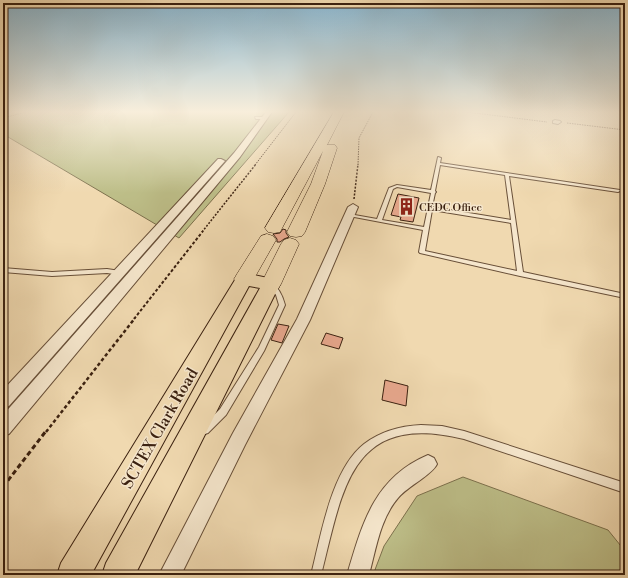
<svg xmlns="http://www.w3.org/2000/svg" width="628" height="578" font-family="'Libre Bodoni',serif">
  <style>
    .green { fill: #bdbe88; stroke: #7c704c }
    .building { fill: #e9a98f; stroke: #3b2110 }
    .lines { fill: none; stroke-linecap: round; stroke-linejoin: round }
    .service-casing { stroke: #684f38; stroke-width: 2 }
    .minor-casing { stroke: #684f38; stroke-width: 2 }
    .primary-casing { stroke: #3b2110; stroke-width: 2 }
    .motorway-casing { stroke: #3b2110; stroke-width: 1 }
    .path-far4 { stroke: #3b2110; stroke-width: 1; stroke-dasharray: 1.5 1; stroke-linecap: butt }
    .path-far3 { stroke: #3b2110; stroke-width: 1.5; stroke-dasharray: 2 1.5; stroke-linecap: butt }
    .path-far2 { stroke: #3b2110; stroke-width: 2; stroke-dasharray: 3 2; stroke-linecap: butt }
    .path-far1 { stroke: #3b2110; stroke-width: 2.5; stroke-dasharray: 3.5 2.5; stroke-linecap: butt }
    .path { stroke: #3b2110; stroke-width: 3; stroke-dasharray: 5 3; stroke-linecap: butt }
    .service { fill: #f5e6cc; fill-rule: evenodd }
    .minor { fill: #f5e6cc; fill-rule: evenodd }
    .primary { fill: #f0d9b0; fill-rule: evenodd }
    .motorway { fill: #f0d9b0; fill-rule: evenodd }
    .labels { text-anchor: middle; stroke-width: 3; stroke-linejoin: round; paint-order: stroke }
    .far-poi-label { font-size: 11px; fill: #3b2110; stroke: #f5e6cc; text-anchor: start }
    .near-street-label { font-size: 16px; fill: #3b2110; stroke: #f5e6cc }
  </style>
  <rect width="100%" height="100%" fill="#f0d9b0"/>
  <filter id="stains"><feTurbulence type="fractalNoise" baseFrequency=".005" numOctaves="4"/><feColorMatrix values="0 0 0 0 .2 0 0 0 0 .09 0 0 0 0 .02 0 0 0 .5 -.17"/></filter>
  <radialGradient id="worn" r=".72"><stop offset=".6" stop-color="#630" stop-opacity="0"/><stop offset="1" stop-color="#630" stop-opacity=".3"/></radialGradient>
  <path class="green" d="M3,112H289L179,238L3,134Z
    M463,477L608,530L625,551V575H373L384,546L417,496Z"/>
  <path class="building" d="M398,194L419,198L413,222L400,220L401,217L391,215Z
    M283,229L286,230V233L289,237L284,239L280,242H277V239L273,234L280,233Z
    M278,324L289,326L282,343L271,340Z
    M326,333L343,338L339,349L321,344Z
    M385,380L408,386L406,406L382,400Z"/>
  <g class="lines">
    <defs>
      <path id="service" d="M255,117H265L267,118L265,119H256Z
        M438,157L441,158L440,163L620,190V191L618,192L509,176L523,272L625,294V298L520,276L420,253L419,252L423,230L349,216L347,215L349,214L377,219L389,188L397,185L431,190ZM440,165L505,175L511,220L432,207L435,193L436,192L435,191ZM397,187L431,193L424,227L382,220L393,189ZM432,210L511,223L517,271L425,251Z
        M3,268L52,272L107,269L120,271L123,273L120,275L107,273L52,276L3,272Z
        M272,283C279,288 283,297 285,305L264,351L226,415L208,433L205,434L202,433L201,430L202,427L220,409L259,347L279,305L276,295L269,285Z
        M421,425L442,426L464,431L625,483V493L464,439C350,411 343,489 321,575H311C321,536 331,470 364,444C381,431 401,426 421,425Z"/>
      <path id="minor" d="M266,112H272L240,157L9,434L3,436V415L234,153Z
        M555,120L560,121L561,122L558,124L553,123V121Z
        M218,159H221L225,161L9,406L3,408V390Z
        M353,204L358,207L310,320L245,445L181,575H159L233,433L297,319L348,207Z
        M428,455L434,458L437,464C432,475 408,486 398,498C380,519 376,549 369,575H347C362,524 374,478 428,455Z"/>
      <path id="primary" d="M244,273L277,280L280,284L135,575H102L106,563L260,288L249,286L91,575H57L61,563L238,275Z"/>
      <path id="motorway" d="M334,112H344L327,145H335L337,148L325,184L305,232L302,236L296,237L290,236L287,232L311,184L323,151L280,232L274,233L268,232L265,228Z
        M267,234L273,236L276,240L251,284L244,286L237,284L234,279L237,274L261,236Z
        M290,238L296,240L299,244L281,284L278,289L271,291L264,289L261,284L281,244L284,240Z"/>
    </defs>
    <use href="#service" class="service-casing"/>
    <use href="#minor" class="minor-casing"/>
    <use href="#primary" class="primary-casing"/>
    <use href="#motorway" class="motorway-casing"/>
    <path class="path-far4" d="M467,112L547,122
      M3,118L26,112
      M567,123L625,130
      M255,165L296,112
      M358,165L359,138L373,112"/>
    <path class="path-far3" d="M354,199L358,164
      M202,232L256,164"/>
    <path class="path-far2" d="M134,319L203,231"/>
    <path class="path-far1" d="M46,432L135,318"/>
    <path class="path" d="M3,487L46,431"/>
    <use href="#service" class="service"/>
    <use href="#minor" class="minor"/>
    <use href="#primary" class="primary"/>
    <use href="#motorway" class="motorway"/>
  </g>
  <linearGradient id="sky" x2="0" y2="1"><stop stop-color="#89b6d0"/><stop offset="0.58" stop-color="#f8eedb"/><stop offset="1" stop-color="#f8eedb" stop-opacity="0"/></linearGradient>
  <rect width="628" height="193" fill="url(#sky)"/>
  <defs>
    <symbol id="building-bare" viewBox="-9 -9 18 18"><path d="M-4-6H4V6H1V3H-1V6H-4ZM-2.5-4.3h1.7v1.8h-1.7ZM.8-4.3h1.7v1.8H.8ZM-2.5-1h1.7V.8h-1.7ZM.8-1h1.7V.8H.8Z" fill="#8f2418" stroke="#f5e6cc" stroke-width="2.5" paint-order="stroke"/></symbol>
  </defs>
  <g fill-rule="evenodd">
    <use href="#building-bare" x="394" y="194" width="25" height="25"/>
  </g>
  <g class="labels">
    <g class="far-poi-label">
      <text x="419" y="211">CEDC Office</text>
    </g>
    <g class="near-street-label">
      <text transform="translate(159 428) rotate(-60)" y="6">SCTEX Clark Road</text>
    </g>
  </g>
  <rect width="628" height="578" fill="none" stroke="#f0d9b0" stroke-width="16"/>
  <rect x="4" y="4" width="620" height="570" fill="none" stroke="#3b2110" stroke-width="2"/>
  <rect x="8" y="8" width="612" height="562" fill="none" stroke="#3b2110"/>
  <rect width="100%" height="100%" filter="url(#stains)"/>
  <rect width="100%" height="100%" fill="url(#worn)"/>
</svg>
